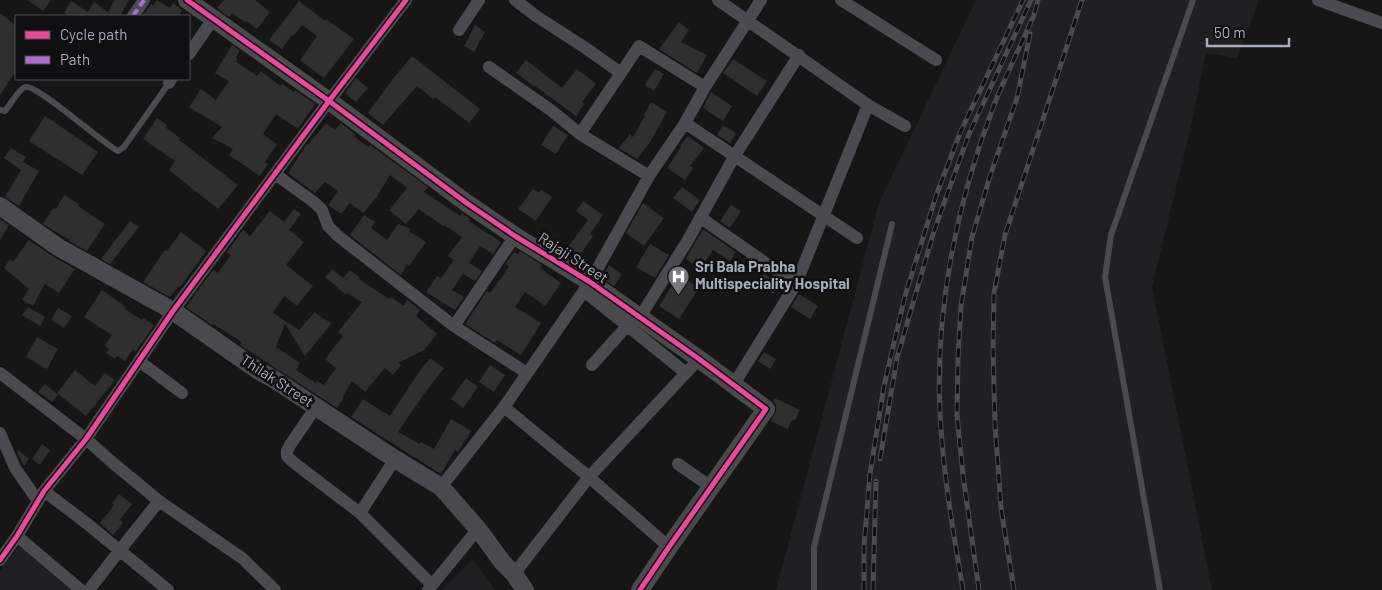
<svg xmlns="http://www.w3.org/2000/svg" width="1382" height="590" font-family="Barlow,sans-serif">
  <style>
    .built { fill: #202022 }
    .building { fill: #2f2f30 }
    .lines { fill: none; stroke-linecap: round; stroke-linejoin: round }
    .lane { stroke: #4a4b4f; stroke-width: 6 }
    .street { stroke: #4a4b4f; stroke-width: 12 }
    .secondary { stroke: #494a4d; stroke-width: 18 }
    .rail-casing { stroke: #4a4b4e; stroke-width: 5 }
    .rail { stroke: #101012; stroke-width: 3; stroke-dasharray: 9; stroke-linecap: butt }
    .quiet { stroke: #b06ccc; stroke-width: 4; stroke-dasharray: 8 4; stroke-linecap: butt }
    .cycleway-casing { stroke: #101012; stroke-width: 8 }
    .cycleway { stroke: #ed469a; stroke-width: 5 }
    .labels { text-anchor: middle; stroke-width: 5; stroke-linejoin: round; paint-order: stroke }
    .street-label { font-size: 15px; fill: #a7adb8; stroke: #101012 }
    .poi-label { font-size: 15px; font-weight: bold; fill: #a7adb8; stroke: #101012; text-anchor: start }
  </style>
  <rect width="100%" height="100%" fill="#161616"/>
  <path class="built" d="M976,0H1259L1237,58L1206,53L1190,131L1152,286L1212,590H776L879,203Z
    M20,544L85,590H0V571Z
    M473,559L495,590H442Z"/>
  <path class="building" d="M27,0H51L43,11Z
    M115,0H129L120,16H69L64,13L71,1L88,12L94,2L108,12Z
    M157,0L170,8L173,3L182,10L180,14L184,16H143L151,4L153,6Z
    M224,0H255L270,12L257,29L246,21L245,22L232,13L229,17L217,8Z
    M299,1L325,21L326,19L354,39L324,78L300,60L317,36L302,25L293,36L292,35L282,49L269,40Z
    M0,13L16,26V71L0,95Z
    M679,22L689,30L681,42L707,55L697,73L659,49Z
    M475,25L485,32L474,52L464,46Z
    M232,45L240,51L236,57L237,59L236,62L257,76L261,71L280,86L282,84L294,92L295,90L315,104L298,129L276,114L263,134L277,144L265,162L268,164L260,176L229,155L233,149L212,138L222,127L189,107L201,89L216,100L229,81L215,73Z
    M412,56L480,109L469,123L435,97L433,99L417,86L383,125L368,113L392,80Z
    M733,59L767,81L757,96L723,73Z
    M526,60L562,88L577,69L596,84L582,102L584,104L576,116L535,86V87L516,73Z
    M655,69L664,74L654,91L645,85Z
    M356,78L368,88L356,102L345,93Z
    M711,92L732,106L723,121L703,108Z
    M651,102L667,112L649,144L637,159L619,148L630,134L633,137L645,116L644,115Z
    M45,116L98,152L82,175L29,141Z
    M157,118L167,125L165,127L180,138L179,140L238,185L218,209L169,170L175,161L143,139Z
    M326,123L335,130L341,123L356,135L354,136L368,147L370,145L428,187L424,192L460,216L462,213L470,219L469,221L501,242L493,254L480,246L469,263L482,271L475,281L463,274L452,290L464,297L455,310L426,292L437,276L441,278L454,260L448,256L462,237L444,225L443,226L419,209L406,224L389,210L407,188L390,175L376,198L363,213L350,203L341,214L328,205L338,191L325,182L315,193L288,173L307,144L308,145Z
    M723,125L736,133L730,143L717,135Z
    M553,126L568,135L556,154L541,145Z
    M688,136L704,148L690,166L693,168L685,180L667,168L681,147L680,146Z
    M11,148L26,157L23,162L39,171L19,206L5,197L21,170L4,158Z
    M682,187L700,200L692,212L673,198Z
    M533,189L538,192L542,190L552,197L536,221L518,209Z
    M64,195L79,204L78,206L105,224L87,251L69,241L70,240L43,224L53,208L56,209Z
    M583,201L603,215L590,234L593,236L580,255L568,247L588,220L576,211Z
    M643,203L664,218L644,246L626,233Z
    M731,205L741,211L730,228L720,221Z
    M294,209L301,214L289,230L304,242L286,265L313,286L297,306L284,296L273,313L299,330L315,312L322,318L332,323L305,356L285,324L276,347L300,363L296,370L316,383L317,381L324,385L336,368L325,359L343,336L338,332L362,302L347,293L346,295L325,277L332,269L343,278L350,270L360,278L359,279L389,299L391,297L404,306L407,300L420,310L416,316L437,334L424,350L398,363L401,365L393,375L385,368L365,392L352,381L343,396V399L337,408L240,345L242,342L213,324L212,325L186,307L213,270L218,273L231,255L227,252L243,230L250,236L270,211L284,222Z
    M364,215L375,222L371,228L387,240L398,224L411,229L409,231L426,242L409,266L407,264L401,275L350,235Z
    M0,219L9,225L0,240Z
    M130,221L139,227L110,264L101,259Z
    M703,229L736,252L730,261L713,250L700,269L686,259Z
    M181,232L206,251L181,286L178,287L170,297L143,282L165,250L167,251Z
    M29,240L52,256L75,269L59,293L45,284L33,306L22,300L29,289L4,268L10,259L13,262Z
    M650,244L669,255L655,278L636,267Z
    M520,251L542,265L540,268L561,283L545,306L525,292L515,307L541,323L521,355L497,340L495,343L465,324L487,291L490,293L509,267L506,264L514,252L518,254Z
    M609,265L622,275L614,286L602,277Z
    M764,273L780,286L773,294L757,282Z
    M679,275L699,288L679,319L659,306Z
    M102,290L126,307L125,309L142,320L143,318L154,325L136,351L133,349L125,361L117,356L115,359L106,353L109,350L105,345L112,335L84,317Z
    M799,294L818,306L810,319L791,307Z
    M28,307L45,317L40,326L22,315Z
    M58,308L72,316L64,328L51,320Z
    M37,337L58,349L47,369L26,357Z
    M764,352L776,359L770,369L758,361Z
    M430,358L444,368L424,394L398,432L420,444L421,442L434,449L451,419L471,431L458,452L455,450L441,474L351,417L363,399L390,416L417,375Z
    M490,365L505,375L494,392L479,382Z
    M75,370L95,386L105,373L115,380L86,416L57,393Z
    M466,378L478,387L463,408L451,399Z
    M45,384L58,395L52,402L38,392Z
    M774,398L800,410L796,419L791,421L788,429L771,421L776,411V405L773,401Z
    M42,444L50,450L40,465L32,459Z
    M18,450L29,459L24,466L17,452Z
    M119,494L132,504L120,520L123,523L113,535L100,523L114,505L112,503Z"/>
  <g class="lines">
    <path class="lane" d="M0,110L5,111C10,105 19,89 25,87C36,83 103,144 118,151L124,147L169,83
      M814,590V547L892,224
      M1160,590L1105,277L1111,235L1193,0"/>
    <path class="street" d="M515,0L536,16L584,47L621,73L639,46L705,87
      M718,0L868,105L905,126
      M841,0L936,60
      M1318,0L1382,23
      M133,16L144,0
      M459,30L479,0
      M189,54L213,19
      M489,67L552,111L580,134
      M621,73L580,134L649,176
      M169,83L171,79
      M685,123L857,238
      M275,174L315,203L322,210L328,226L338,236L454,326
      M701,218L796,284
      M515,236L454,326L527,373
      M584,291L686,373
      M640,317L688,240L734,157L799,55
      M139,361L182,393
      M592,365L627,326
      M0,373L86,439L113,463L159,501L242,558L275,590
      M734,384L796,284L868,105
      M316,407L290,445L287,451V456L293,462L360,513
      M504,407L589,477L669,547
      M0,433L15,468L38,501
      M395,459L360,513L432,585
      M678,464L711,487
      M441,487L504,407L590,282L649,176L685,123L705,87L761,0
      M44,491L85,522L168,590
      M17,536L81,590
      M0,560L17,536L44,491L86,439L173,311L329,101L406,0
      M514,574L589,477L699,359
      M89,590L120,550L159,501
      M428,590L478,529"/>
    <path class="secondary" d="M187,0L329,101L468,204L515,236L590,282L699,359L766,409L669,547L640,590
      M0,206L58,247L173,311L259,371L272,378L395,459L441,487L478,529L503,563L514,574L525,590"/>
    <defs>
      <path id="rail" d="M880,459L897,358L934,231L969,134L1031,0
        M864,590V547L870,474L884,386L905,296L936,196L960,133L1023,0
        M873,590L876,481
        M963,590C953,531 943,473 940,413C935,309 957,202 994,105C1006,75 1021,45 1034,15L1038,0
        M979,590L963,475L957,415L958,358L961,306L972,237L990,176L1017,98L1030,34
        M1014,590L1001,508L995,424L993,349L994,293L1005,235L1082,0"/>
    </defs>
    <use href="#rail" class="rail-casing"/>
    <use href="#rail" class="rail"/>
    <path class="quiet" d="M133,16L144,0"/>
    <defs>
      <path id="cycleway" d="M187,0L329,101L468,204L515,236L590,282L699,359L766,409L669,547L640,590
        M0,560L17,536L44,491L86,439L173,311L329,101L406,0"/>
    </defs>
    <use href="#cycleway" class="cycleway-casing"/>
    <use href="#cycleway" class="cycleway"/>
  </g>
  <defs>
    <symbol id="hospital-pin" viewBox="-11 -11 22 30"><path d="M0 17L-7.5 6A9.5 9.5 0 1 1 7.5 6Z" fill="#74787f" stroke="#101012"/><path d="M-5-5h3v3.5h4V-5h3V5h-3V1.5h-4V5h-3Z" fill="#fff"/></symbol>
  </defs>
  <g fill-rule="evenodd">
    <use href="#hospital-pin" x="666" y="264" width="25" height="34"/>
  </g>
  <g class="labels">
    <g class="street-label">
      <text transform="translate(573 258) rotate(33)" y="5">Rajaji Street</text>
      <text transform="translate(277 381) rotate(33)" y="5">Thilak Street</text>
    </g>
    <g class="poi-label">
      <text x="695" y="272">Sri Bala Prabha<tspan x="695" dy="17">Multispeciality Hospital</tspan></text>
    </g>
  </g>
  <rect x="15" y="15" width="175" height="65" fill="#101012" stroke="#4c4f54"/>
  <rect x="25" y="31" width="25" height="8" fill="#ed469a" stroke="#4c4f54"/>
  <text x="60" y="40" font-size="15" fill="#a7adb8">Cycle path</text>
  <rect x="25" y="56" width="25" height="8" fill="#b06ccc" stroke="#4c4f54"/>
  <text x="60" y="65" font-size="15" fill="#a7adb8">Path</text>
  <path d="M1207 38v8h82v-8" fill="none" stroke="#a7adb8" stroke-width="2.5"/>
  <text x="1214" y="38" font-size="15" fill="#a7adb8" stroke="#101012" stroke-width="4" paint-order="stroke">50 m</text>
</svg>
